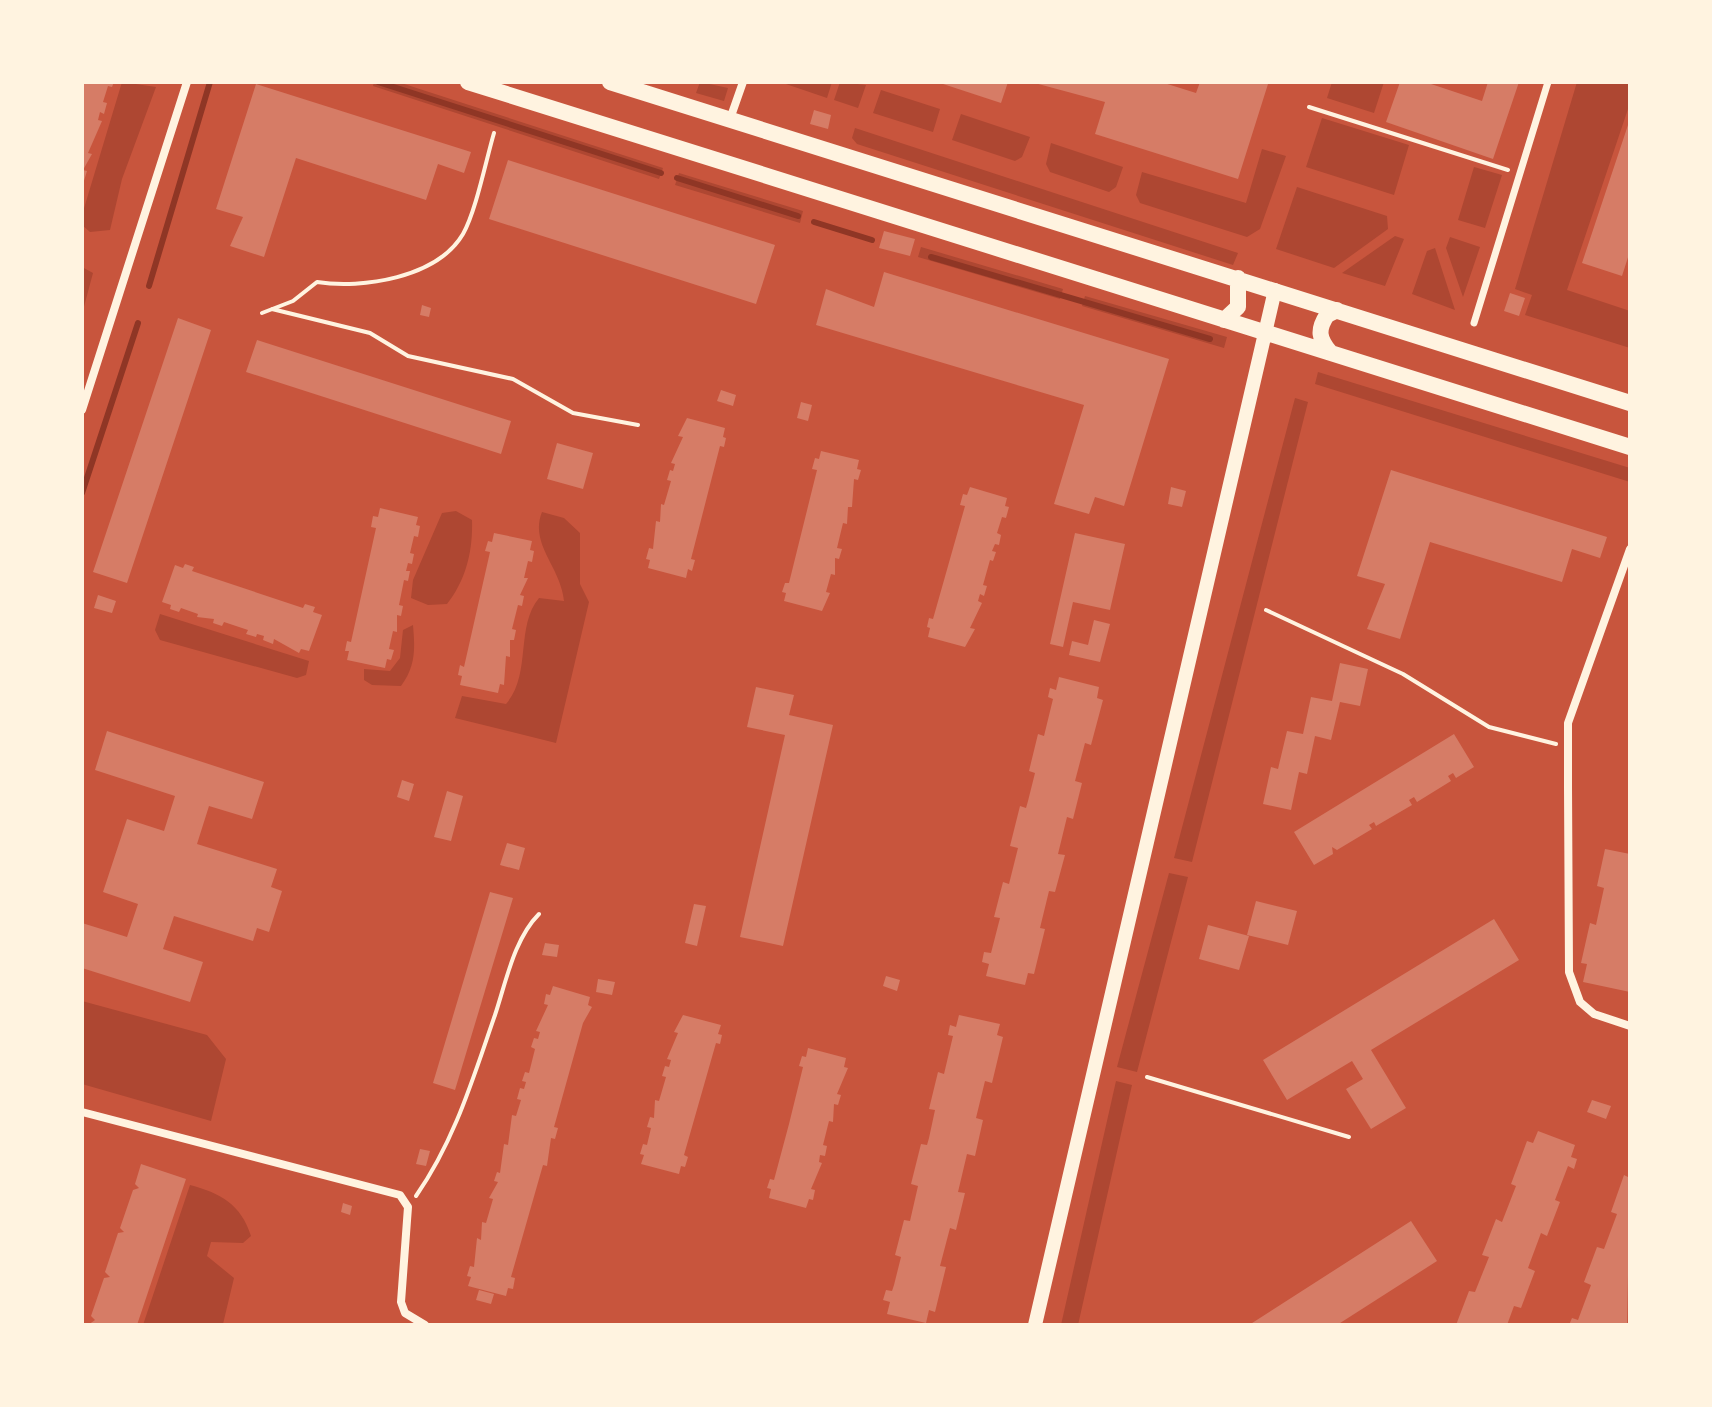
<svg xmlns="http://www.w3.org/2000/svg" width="1712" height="1407" font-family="'Alegreya Sans',sans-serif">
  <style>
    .green { fill: #ae4732 }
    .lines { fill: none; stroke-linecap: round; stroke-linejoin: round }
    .stream { stroke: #8f3625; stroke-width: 6 }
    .building { fill: #d67c66 }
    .path { stroke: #fff3e0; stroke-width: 4 }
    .pedestrian { stroke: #fff3e0; stroke-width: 7 }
    .minor { stroke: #fff3e0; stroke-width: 8 }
    .tertiary { stroke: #fff3e0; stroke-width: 14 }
    .secondary { stroke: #fff3e0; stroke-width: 16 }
  </style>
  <rect width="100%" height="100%" fill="#c8553d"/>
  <path class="green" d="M122,82L156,87L122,179L110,230L90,232L82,225V215Z
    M374,82H398L663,168L659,179L373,86Z
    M700,82L728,88L724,101L696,93Z
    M780,82H832L827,98Z
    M840,82L866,85L858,108L834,100Z
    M1332,82H1384L1374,113L1327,98Z
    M1577,82H1630V103L1567,290L1630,311V348L1525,315L1532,295L1515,289Z
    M881,90L940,109L933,132L873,113Z
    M961,114L1030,137L1022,157L1015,161L952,140Z
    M1322,118L1409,145L1394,195L1306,167Z
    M855,128L1238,253L1233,265L857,144L852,138Z
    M1051,143L1123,167L1116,187L1109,192L1050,172L1046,164Z
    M1262,149L1286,156L1260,229L1247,237L1140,203L1136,195L1142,172L1246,203Z
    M1474,167L1502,175L1485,228L1458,220Z
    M679,173L803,211L800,223L675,185Z
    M1297,187L1387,216L1388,229L1334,268L1276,249Z
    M1395,236L1404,239L1385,286L1342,273Z
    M1450,237L1480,247L1463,297L1446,248Z
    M921,247L1063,289L1060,299L918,257Z
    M1435,248L1455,310L1412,294L1427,251Z
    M82,267L93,273L82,314Z
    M1085,296L1227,337L1224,348L1082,306Z
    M1318,372L1630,468V482L1315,384Z
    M1295,398L1308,402L1192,862L1174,858Z
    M456,511L472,520C473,551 466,580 447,604L428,605L411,598L413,580L442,513Z
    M542,512L564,518L580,533V584L589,602L556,743L455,718L462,696L506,704C532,674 515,627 539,598L564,601C561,567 529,544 542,512Z
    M160,614L309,661L306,675L297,678L160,640L155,630Z
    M413,625C415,648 416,666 401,686L372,685L364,680V669L390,671L400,658L403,630Z
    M1169,873L1188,877L1137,1072L1117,1067Z
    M82,1001L207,1035L226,1059L211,1121L82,1084Z
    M1116,1081L1132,1085L1078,1325H1061Z
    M190,1185C220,1193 241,1204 251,1236L243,1243L211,1242L207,1256L234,1278L223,1324L143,1325Z"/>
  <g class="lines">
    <path class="stream" d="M378,82L661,173
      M677,178L798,216
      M814,222L872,240
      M931,257L1210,339
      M149,286L210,82
      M82,493L138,323"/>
  </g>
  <path class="building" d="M82,82H114L112,87L108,86L103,102L107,103L104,114L100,112L98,120L102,121L88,153L92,154L83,170L87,171L83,184Z
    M937,82H1008L1001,103Z
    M1031,82H1161L1196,93L1200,82L1268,84L1238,179L1095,134L1105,102Z
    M1400,82H1425L1482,101L1488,82H1519L1493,159L1386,122Z
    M256,84L471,152L464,173L438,164L426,200L296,158L264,257L230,246L243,217L216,209Z
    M814,110L831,115L828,129L810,124Z
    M1629,122L1630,251L1622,276L1582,263Z
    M508,160L775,245L756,304L489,219Z
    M884,231L915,239L910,256L879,248Z
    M884,272L1169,359L1124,506L1095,497L1089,514L1054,504L1084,405L816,325L826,289L874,307Z
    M1510,293L1525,298L1519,316L1504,311Z
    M422,305L431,308L429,317L420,315Z
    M178,318L211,330L127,583L93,572Z
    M257,340L511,421L501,454L246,372Z
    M721,390L736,395L733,406L717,401Z
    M801,402L812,405L808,421L797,418Z
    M687,418L725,428L723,437L726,438L724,447L720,446L691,559L695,560L692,571L688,569L686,578L648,568L650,560L646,559L649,548L653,549L656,521L660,522L661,504L664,505L671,481L667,480L670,470L673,471L675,464L671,463L683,437L678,436Z
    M557,443L593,453L583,489L547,479Z
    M821,451L859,460L857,469L861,470L858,480L854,479L852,507H848L847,524L843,523L837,548L842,549L839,559L835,558V575L831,574L826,592L830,593L822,611L784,601L786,593L782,592L785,583H789L817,470L812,469L815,458L819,459Z
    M1391,470L1607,537L1600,558L1572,549L1562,582L1430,542L1400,639L1367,629L1385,584L1357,576Z
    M970,487L1007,498L1005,506L1009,507L1006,518L1002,517L997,533L1001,535L999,545L995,544L992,551L996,552L993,561L990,560L983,585L987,586L984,596L980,594L978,601L982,603L970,628L975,629L965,647L928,637L930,628L927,627L929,618L933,619L965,506L960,505L963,494L967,495Z
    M1171,487L1186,491L1182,507L1168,504Z
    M380,508L418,517L416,525L420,526L418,537L414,536L410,553L414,554L412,564L408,563L406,571H410L408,581L404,580L399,605L403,606L401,616L397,615V632L393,631L389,649L394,650L391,660L387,659L385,668L347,660L349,651H345L347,641L351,642L376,528L371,527L373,516L378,517Z
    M494,533L532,541L530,550L534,551L532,562L528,561L524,578H528L520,595L524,596L522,606L518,605L512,629L516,630L514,640H510V657L506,656L504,685L500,684L498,693L460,685L462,676L458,675L460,665L464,667L490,552L485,551L488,541L492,542Z
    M1075,533L1125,544L1110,610L1073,602L1063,647L1050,644Z
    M185,564L194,567L192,571L303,608L305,604L315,607L313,612L322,615L309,651L301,649L299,653L274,639L273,644L263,640L264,636L257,634L256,637L246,634L248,630L224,622L222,626L213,623L214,619L197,617L198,614L181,608L179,612L170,609L171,605L162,602L175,565L183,568Z
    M98,595L116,601L112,613L94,608Z
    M1094,620L1110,624L1100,662L1069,655L1072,641L1088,645Z
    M1340,663L1368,669L1360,706L1340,702L1331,740L1315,736L1307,774L1299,772L1291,810L1263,804L1271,767L1278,769L1287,731L1303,734L1311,697L1332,701Z
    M1059,677L1099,687L1097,698L1103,700L1091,745L1085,743L1075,781L1082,783L1073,819L1067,817L1058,854L1065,855L1055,892L1049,891L1040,928L1045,929L1034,974L1028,973L1025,985L986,976L989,964L982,962L984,952L991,953L1000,918L994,917L1003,882L1009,884L1018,848L1010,846L1020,806L1026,808L1028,801L1035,773L1029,771L1038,734L1044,736L1053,699L1048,697L1050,688L1056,690Z
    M756,687L794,695L789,715L833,725L783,946L740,937L785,735L747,727Z
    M107,731L264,782L252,819L209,806L197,844L277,869L271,887L282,891L269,932L257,928L253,941L174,916L163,949L203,962L190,1002L82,968V923L127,937L138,904L103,892L127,819L164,831L175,796L95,770Z
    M1454,734L1474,767L1456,778L1453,773L1448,776L1451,781L1417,802L1414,797L1409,800L1412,805L1376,826L1374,822L1369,825L1372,829L1337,850L1332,847L1333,854L1314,865L1294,832Z
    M402,780L414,784L409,801L397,797Z
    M447,791L463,796L451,841L434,837Z
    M507,843L525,848L519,870L500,865Z
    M1605,849L1630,854V992L1583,982L1587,964L1581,963L1590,923L1596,925L1604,888L1597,886Z
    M490,892L513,898L455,1090L433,1083Z
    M1256,901L1297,911L1288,945L1247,935Z
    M694,904L706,906L697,946L685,943Z
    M1494,919L1519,960L1371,1050L1406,1108L1371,1129L1346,1089L1363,1079L1352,1061L1287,1100L1263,1060Z
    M1208,925L1249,936L1239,970L1199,959Z
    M545,943L559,945L557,957L542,955Z
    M886,976L900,980L897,991L883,986Z
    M598,979L615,982L612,995L596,992Z
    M553,986L590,997L588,1005L592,1007L583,1023L554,1127L558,1128L555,1139L551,1138L547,1166L543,1165L511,1277L515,1278L513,1289L508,1288L506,1296L468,1286L471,1277L467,1276L470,1266L474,1267L477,1238L481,1240L482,1222L486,1223L493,1199L489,1198L498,1182L494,1181L497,1172L500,1173L504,1144L508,1145L512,1115L516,1116L521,1100L517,1099L520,1088L524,1089L526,1082L522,1081L525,1072L529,1073L535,1049L531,1047L534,1038L538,1039L540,1032L536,1031L548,1005L544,1004L546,994L550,995Z
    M683,1015L721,1025L718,1034L722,1035L720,1044L716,1043L684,1155L688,1157L685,1167L681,1166L679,1174L641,1164L644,1155L640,1154L643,1144L647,1145L651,1128L647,1127L650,1117L654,1118L655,1100L659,1101L666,1077L662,1076L665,1066L669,1067L671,1060L667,1059L678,1033L674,1032Z
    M959,1015L1000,1024L997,1035L1003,1037L992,1083L985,1081L976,1118L983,1120L975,1156L967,1154L958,1192L965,1193L956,1230L950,1228L940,1266L946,1267L935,1312L929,1310L926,1323L887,1314L890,1302L883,1300L886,1290L892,1291L894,1285L901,1257L895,1255L904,1220L910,1221L918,1186L911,1184L921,1144L927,1145L929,1138L935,1110L929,1109L938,1072L944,1074L953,1036L948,1035L950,1025L956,1027Z
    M808,1048L846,1058L844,1067L848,1068L837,1094L841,1095L838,1105L834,1104L833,1122L829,1121L823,1145L827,1146L825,1156L820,1155L819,1162L822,1163L811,1189L815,1190L813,1200L809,1199L806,1208L769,1198L771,1189L767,1188L770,1179L774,1180L789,1124L803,1067L799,1066L802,1056L806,1057Z
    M1592,1100L1611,1106L1606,1119L1587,1112Z
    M1538,1131L1575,1145L1571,1157L1577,1159L1574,1169L1568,1166L1555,1200L1560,1202L1547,1236L1541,1233L1528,1268L1535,1271L1521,1308L1514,1306L1507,1325H1456L1469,1291L1475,1292L1489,1257L1482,1255L1496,1219L1502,1222L1516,1186L1511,1184L1527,1141L1533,1143Z
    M420,1149L430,1151L426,1166L416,1164Z
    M141,1164L186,1179L137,1325H88L95,1320L91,1316L104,1278L110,1277L105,1272L118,1233L124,1232L120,1228L133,1190L139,1188L135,1184Z
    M1624,1175L1630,1178L1627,1325H1569L1572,1318L1578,1320L1591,1285L1584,1282L1597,1247L1604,1249L1617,1214L1611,1212Z
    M343,1203L352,1206L350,1215L341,1212Z
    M1411,1221L1437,1261L1337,1325H1249Z
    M479,1290L494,1294L491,1304L476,1300Z"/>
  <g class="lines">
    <path class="path" d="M1309,107L1508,170
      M272,309L370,333L408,356L513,379L573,413L638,425
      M262,313L293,301L317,282C362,289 437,278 463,234C476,211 486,160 494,133
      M1266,610L1403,674L1489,727L1556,744
      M1147,1077L1349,1137
      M416,1196C455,1140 473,1078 495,1015C506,982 514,939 539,914"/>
    <path class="pedestrian" d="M1474,323L1548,82"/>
    <path class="minor" d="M730,119L743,82
      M82,410L187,82
      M1630,549L1568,723V787L1569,972L1580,1002L1594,1014L1630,1026
      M82,1112L400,1195L408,1207L401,1302L405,1313L425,1325"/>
    <path class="tertiary" d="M1035,1325L1275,290"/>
    <path class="secondary" d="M468,82L1630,447
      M610,82L1630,403
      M1224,320L1238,307V278
      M1330,352C1319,339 1317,330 1327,315L1337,310"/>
  </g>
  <rect width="1712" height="1407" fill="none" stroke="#fff3e0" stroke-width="168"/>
</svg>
